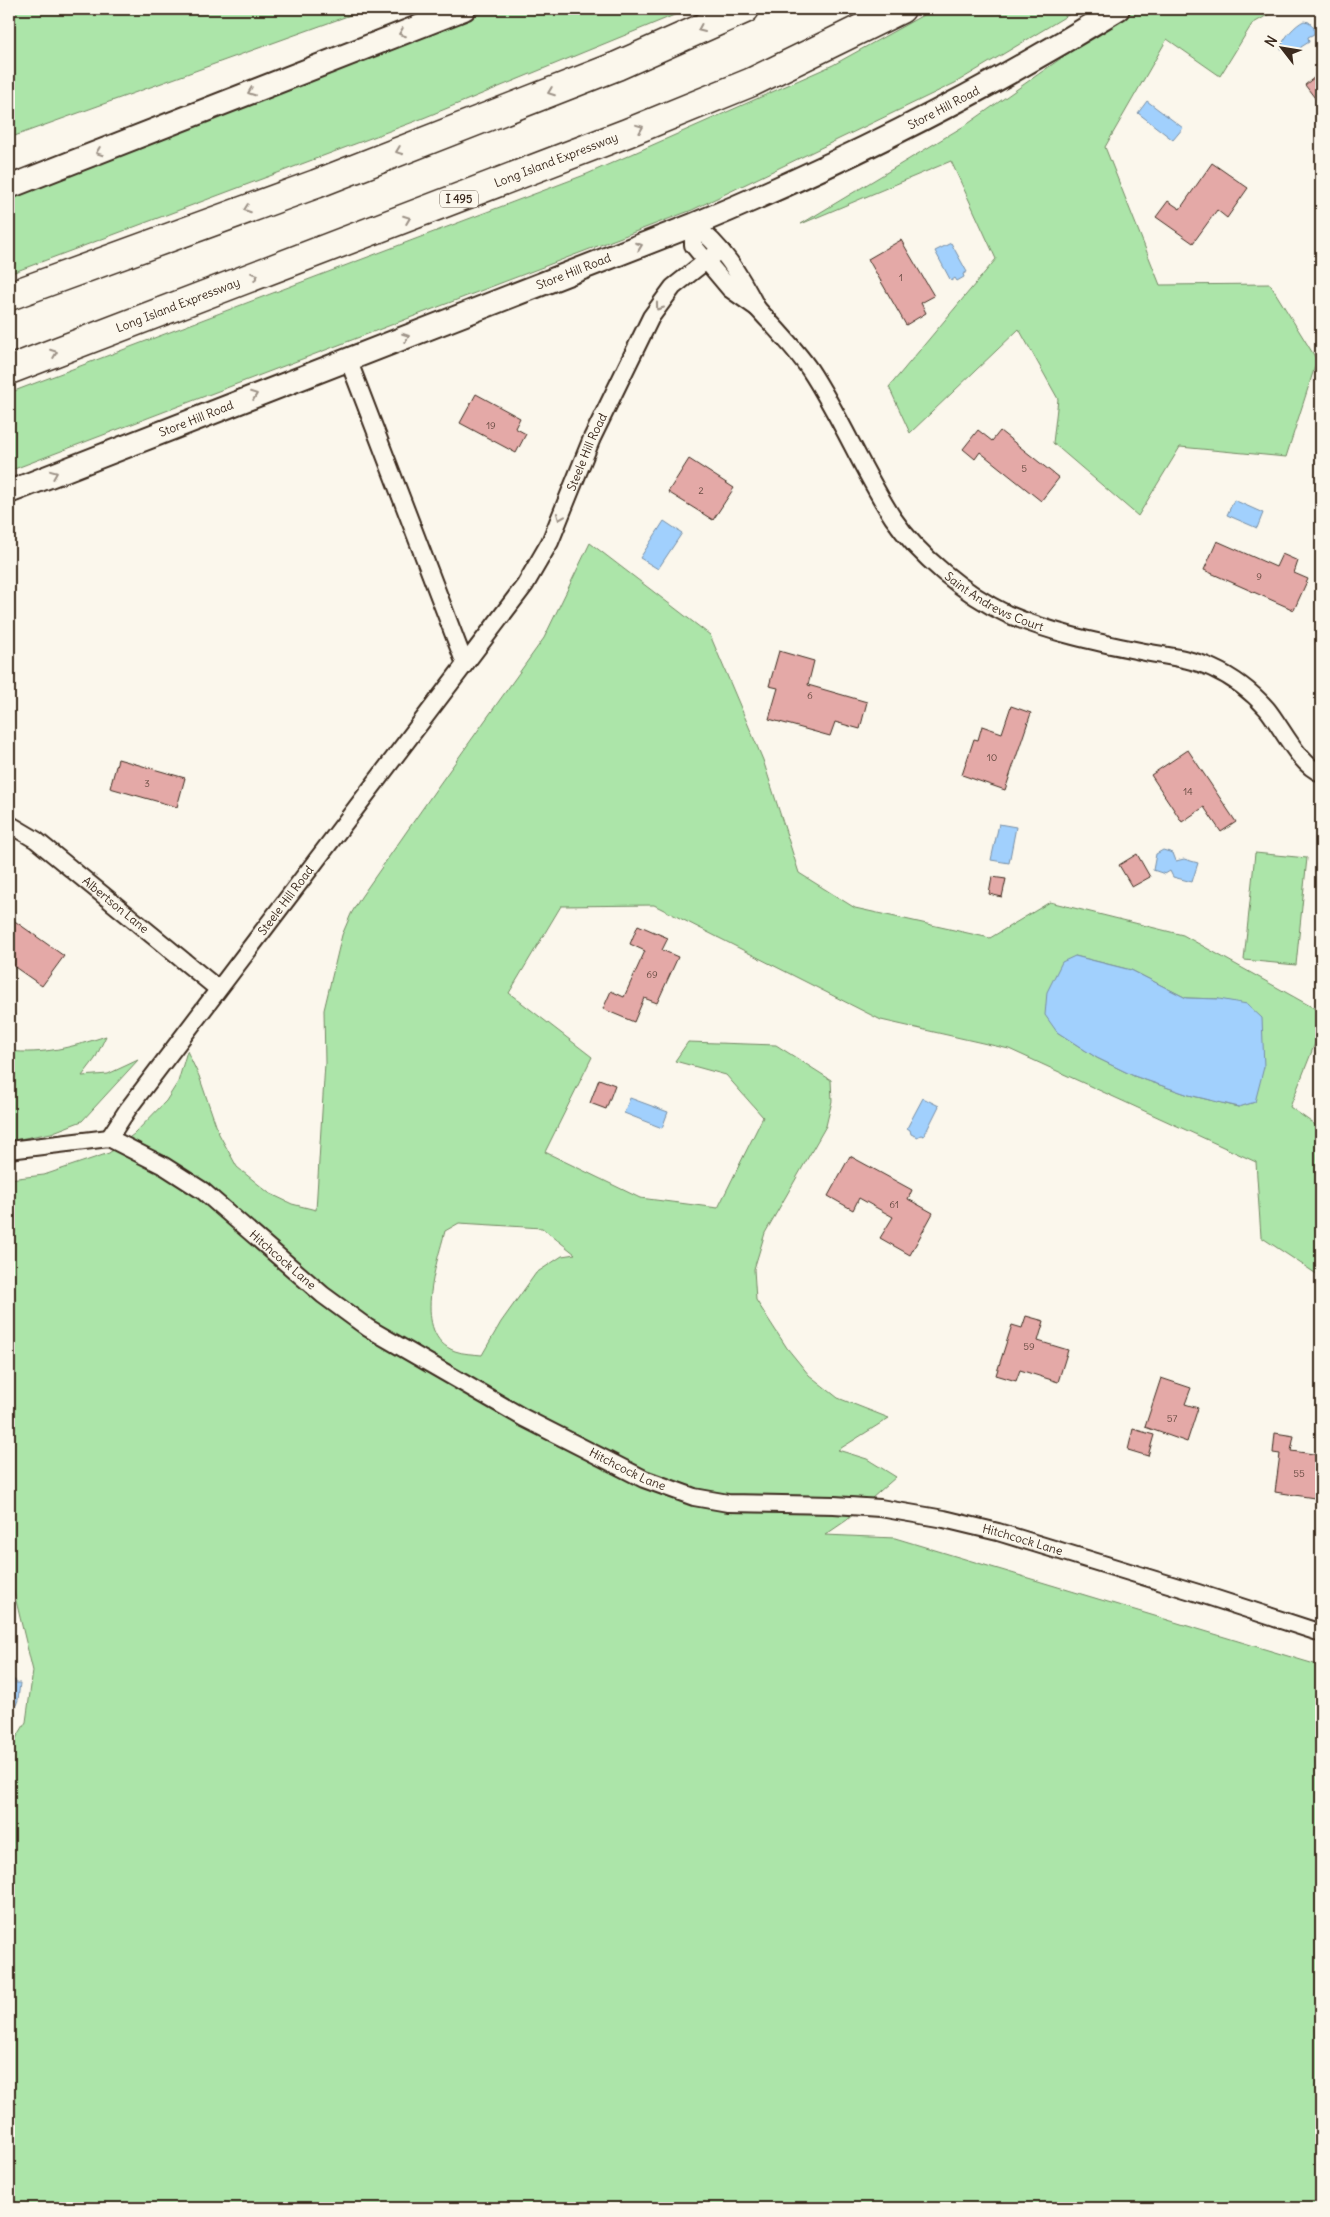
<svg xmlns="http://www.w3.org/2000/svg" width="1330" height="2217" font-family="Delius,sans-serif">
  <style>
    .green { fill: #ace5a9; stroke: #748864; fill-rule: evenodd }
    .water { fill: #a1d0fd; stroke: #788ea4 }
    .building { fill: #e4a9a7; stroke: #3b2a1e }
    .lines { fill: none; stroke-linecap: round; stroke-linejoin: round }
    .minor-casing { stroke: #3b2a1e; stroke-width: 20 }
    .secondary-casing { stroke: #3b2a1e; stroke-width: 26 }
    .motorway-casing { stroke: #3b2a1e; stroke-width: 31 }
    .minor { stroke: #fbf7ec; stroke-width: 16 }
    .secondary { stroke: #fbf7ec; stroke-width: 22 }
    .motorway { stroke: #fbf7ec; stroke-width: 28 }
    .oneway { stroke: #9b9085 }
    .labels { text-anchor: middle; stroke-width: 4; stroke-linejoin: round; paint-order: stroke }
    .number-label { font-size: 10px; fill: #654a40 }
    .shield { fill: #fbf7ec; stroke: #75685c; stroke-width: 1 }
    .shield-label { font-size: 11px; font-weight: bold; fill: #3b2a1e }
    .street-label { font-size: 12px; fill: #3b2a1e; stroke: #fbf7ec }
  </style>
  <rect width="100%" height="100%" fill="#fbf7ec"/>
  <filter id="ink" filterUnits="userSpaceOnUse"><feTurbulence type="fractalNoise" baseFrequency=".02" numOctaves="2"/><feDisplacementMap in="SourceGraphic" scale="10" xChannelSelector="R" yChannelSelector="G"/><feConvolveMatrix kernelMatrix="1 2 1 2 8 2 1 2 1" color-interpolation-filters="sRGB"/></filter>
  <g filter="url(#ink)">
    <path class="green" d="M9,9H367L9,138Z
      M492,9H689L416,121L9,274V192Z
      M934,9H1078L955,83L692,210L9,471V393L587,174L833,65Z
      M1131,9H1278L1252,24L1220,76L1167,39L1105,147L1160,285L1270,284L1317,360L1286,457L1180,447L1138,516L1053,443L1058,399L1019,329L910,433L889,387L996,259L951,161L801,224L969,123Z
      M590,543L710,635L763,760L799,873L855,908L990,938L1050,902L1183,935L1321,1012V1028L1290,1107L1321,1129V1277L1261,1237L1256,1162L1009,1049L881,1020L654,905L561,906L509,993L592,1057L545,1152L640,1198L718,1208L763,1117L726,1075L675,1061L688,1042L776,1045L831,1080L832,1101L826,1126L765,1233L754,1269L756,1300L787,1348L809,1375L838,1398L889,1418L838,1450L867,1459L896,1477L847,1520L825,1535L895,1538L1321,1666V2208H9V1750L26,1722L33,1671L9,1572V1179L44,1175L109,1153L134,1134L166,1101L178,1082L187,1051L199,1076L219,1134L237,1167L269,1193L292,1204L316,1210L325,1063L324,1010L342,935L351,914L361,897L439,785L544,638ZM1075,956L1131,970L1186,998L1219,999L1255,1102L1238,1107L1189,1095L1134,1076L1097,1058L1057,1032ZM459,1223L542,1228L575,1254L562,1256L536,1273L501,1322L482,1355C473,1354 463,1354 455,1351C411,1335 437,1263 445,1231Z
      M1255,853L1307,858L1296,965L1244,960Z
      M106,1036L95,1059L82,1076L108,1074L138,1060L82,1121L51,1133L9,1141V1051C43,1055 73,1047 106,1036Z"/>
    <path class="water" d="M1304,21L1309,22L1314,28V34L1308,37L1309,42L1301,47L1299,52L1281,49C1281,40 1296,24 1304,21Z
      M1147,101L1183,128L1173,140L1138,113Z
      M951,243L967,272L963,274L964,277L957,281L955,278L951,281L935,251Z
      M1234,500L1263,513L1257,528L1227,515Z
      M664,521L682,533L658,569L640,558Z
      M999,824L1016,827L1009,863L991,860Z
      M1163,850L1173,853L1176,861L1184,859L1198,863L1192,882L1173,877L1170,871L1165,874L1153,870L1156,854Z
      M1075,956L1131,970L1186,998L1219,999L1247,1004L1262,1018L1264,1067L1255,1102L1239,1107L1189,1095L1134,1076L1097,1058L1057,1032L1045,1015L1047,992L1062,962Z
      M630,1098L668,1112L662,1128L624,1113Z
      M923,1098L939,1106L924,1136L921,1135L917,1137L911,1134L910,1130L907,1128Z
      M9,1680H15L16,1683H20L18,1700L12,1716L9,1715Z"/>
    <path class="building" d="M1321,72V106L1305,85Z
      M1212,163L1248,188L1227,218L1217,210L1193,243L1156,217L1168,201L1180,209Z
      M901,240L934,296L921,303L926,313L906,325L868,259Z
      M476,394L520,418L515,428L526,434L516,453L460,423Z
      M978,430L992,441L1000,431L1059,478L1041,501L980,452L975,459L963,449Z
      M689,459L734,488L713,520L668,492Z
      M1217,541L1276,567L1282,554L1298,561L1294,573L1308,579L1294,610L1204,570Z
      M779,651L814,661L808,685L867,702L860,729L835,722L830,736L769,719L778,688L769,686Z
      M1011,706L1031,713L1005,790L962,775L974,739L978,740L982,726L1002,733Z
      M1188,750L1236,822L1221,832L1204,807L1182,822L1151,775Z
      M118,759L185,778L177,807L110,788Z
      M1137,854L1150,877L1132,887L1119,865Z
      M992,877L1006,879L1002,897L989,894Z
      M9,917L64,956L42,986L9,963Z
      M638,925L668,938L662,950L678,957L657,1003L644,998L634,1022L603,1009L611,991L624,997L645,951L630,944Z
      M599,1079L615,1085L606,1109L590,1103Z
      M850,1156L912,1190L908,1199L933,1213L910,1255L880,1238L893,1217L859,1198L853,1210L828,1196Z
      M1026,1316L1044,1321L1038,1341L1068,1350L1058,1382L1020,1370L1016,1381L996,1375L1012,1325L1022,1328Z
      M1161,1378L1191,1388L1185,1404L1198,1408L1187,1442L1145,1427Z
      M1133,1429L1154,1435L1148,1456L1128,1450Z
      M1275,1433L1294,1436L1291,1451L1321,1455V1499L1275,1492L1280,1454L1273,1453Z"/>
    <g class="lines">
      <defs>
        <g id="minor">
          <path d="M693,225C722,244 741,277 757,308L730,289L693,245Z"/>
          <path id="s1" d="M757,308C775,328 795,348 810,370C841,417 862,470 893,518C918,555 966,595 1007,614C1049,632 1095,642 1140,651C1164,656 1190,658 1212,668C1232,677 1252,692 1267,709C1281,726 1300,766 1321,773"/>
          <path d="M348,359L465,664"/>
          <path id="s2" d="M9,824L36,840L218,989"/>
          <path id="s3" d="M109,1138L128,1109L525,585L550,542L592,438L651,317L673,287L720,250"/>
          <path id="s4" d="M9,1150L109,1138L164,1166L203,1191L323,1295L368,1328L524,1418L644,1479L694,1497L728,1503L834,1505L880,1508L944,1519L998,1532L1198,1593L1321,1633"/>
        </g>
        <g id="secondary">
          <path d="M9,187L464,9"/>
          <path id="s5" d="M9,492L693,225C840,164 982,93 1118,9"/>
        </g>
        <g id="motorway">
          <path d="M9,296L316,184L617,66L745,9"/>
          <path id="s6" d="M9,370L627,133L752,82L901,9"/>
        </g>
      </defs>
      <use href="#minor" class="minor-casing"/>
      <use href="#secondary" class="secondary-casing"/>
      <use href="#motorway" class="motorway-casing"/>
      <use href="#minor" class="minor"/>
      <use href="#secondary" class="secondary"/>
      <use href="#motorway" class="motorway"/>
    </g>
    <defs><path id="oneway-chevron" d="M-2-3.5L2.5 0L-2 3.5" fill="none" stroke-width="1.6" stroke-linecap="round" stroke-linejoin="round" transform="scale(1.25)"/></defs>
    <g class="oneway">
      <use href="#oneway-chevron" transform="translate(701 29) rotate(156)"/>
      <use href="#oneway-chevron" transform="translate(402 33) rotate(159)"/>
      <use href="#oneway-chevron" transform="translate(251 92) rotate(159)"/>
      <use href="#oneway-chevron" transform="translate(551 92) rotate(159)"/>
      <use href="#oneway-chevron" transform="translate(640 128) rotate(-22)"/>
      <use href="#oneway-chevron" transform="translate(399 151) rotate(159)"/>
      <use href="#oneway-chevron" transform="translate(99 152) rotate(159)"/>
      <use href="#oneway-chevron" transform="translate(247 209) rotate(160)"/>
      <use href="#oneway-chevron" transform="translate(407 219) rotate(-21)"/>
      <use href="#oneway-chevron" transform="translate(639 246) rotate(-21)"/>
      <use href="#oneway-chevron" transform="translate(255 276) rotate(-21)"/>
      <use href="#oneway-chevron" transform="translate(659 307) rotate(126)"/>
      <use href="#oneway-chevron" transform="translate(406 337) rotate(-21)"/>
      <use href="#oneway-chevron" transform="translate(54 353) rotate(-21)"/>
      <use href="#oneway-chevron" transform="translate(254 395) rotate(-21)"/>
      <use href="#oneway-chevron" transform="translate(54 474) rotate(-22)"/>
      <use href="#oneway-chevron" transform="translate(560 517) rotate(112)"/>
    </g>
  </g>
  <g class="labels">
    <g class="number-label">
      <text x="901" y="281">1</text>
      <text x="491" y="429">19</text>
      <text x="1024" y="472">5</text>
      <text x="701" y="494">2</text>
      <text x="1259" y="580">9</text>
      <text x="810" y="699">6</text>
      <text x="992" y="761">10</text>
      <text x="147" y="787">3</text>
      <text x="1188" y="795">14</text>
      <text x="652" y="978">69</text>
      <text x="894" y="1208">61</text>
      <text x="1029" y="1350">59</text>
      <text x="1172" y="1422">57</text>
      <text x="1299" y="1477">55</text>
    </g>
    <rect class="shield" x="440" y="190.5" width="38" height="17" rx="4"/>
    <g class="shield-label">
      <text x="459" y="203">I 495</text>
    </g>
    <g class="street-label">
      <text dy="4" stroke="none"><textPath href="#s5" startOffset="1011">Store Hill Road</textPath></text>
      <text dy="4" stroke="none"><textPath href="#s6" startOffset="586">Long Island Expressway</textPath></text>
      <text dy="4" stroke="none"><textPath href="#s5" startOffset="606">Store Hill Road</textPath></text>
      <text dy="4" stroke="none"><textPath href="#s6" startOffset="181">Long Island Expressway</textPath></text>
      <text dy="4" stroke="none"><textPath href="#s5" startOffset="201">Store Hill Road</textPath></text>
      <text dy="4" stroke="none"><textPath href="#s3" startOffset="839">Steele Hill Road</textPath></text>
      <text dy="4" stroke="none"><textPath href="#s1" startOffset="385">Saint Andrews Court</textPath></text>
      <text dy="4" stroke="none"><textPath href="#s3" startOffset="296">Steele Hill Road</textPath></text>
      <text dy="4" stroke="none"><textPath href="#s2" startOffset="134">Albertson Lane</textPath></text>
      <text dy="4" stroke="none"><textPath href="#s4" startOffset="314">Hitchcock Lane</textPath></text>
      <text dy="4" stroke="none"><textPath href="#s4" startOffset="719">Hitchcock Lane</textPath></text>
      <text dy="4" stroke="none"><textPath href="#s4" startOffset="1124">Hitchcock Lane</textPath></text>
    </g>
  </g>
  <rect width="1330" height="2217" fill="none" stroke="#fbf7ec" stroke-width="30"/>
  <rect x="15" y="15" width="1300" height="2187" fill="none" stroke="#3b2a1e" stroke-width="2" filter="url(#ink)"/>
  <g transform="translate(1282 48) rotate(301)" stroke="#fbf7ec" stroke-width="4" paint-order="stroke">
  <path d="M0-4L9 19L0 12L-9 19Z" fill="#3b2a1e"/>
  <text y="-8" font-size="14" font-weight="bold" text-anchor="middle" fill="#3b2a1e">N</text>
  </g>
</svg>
